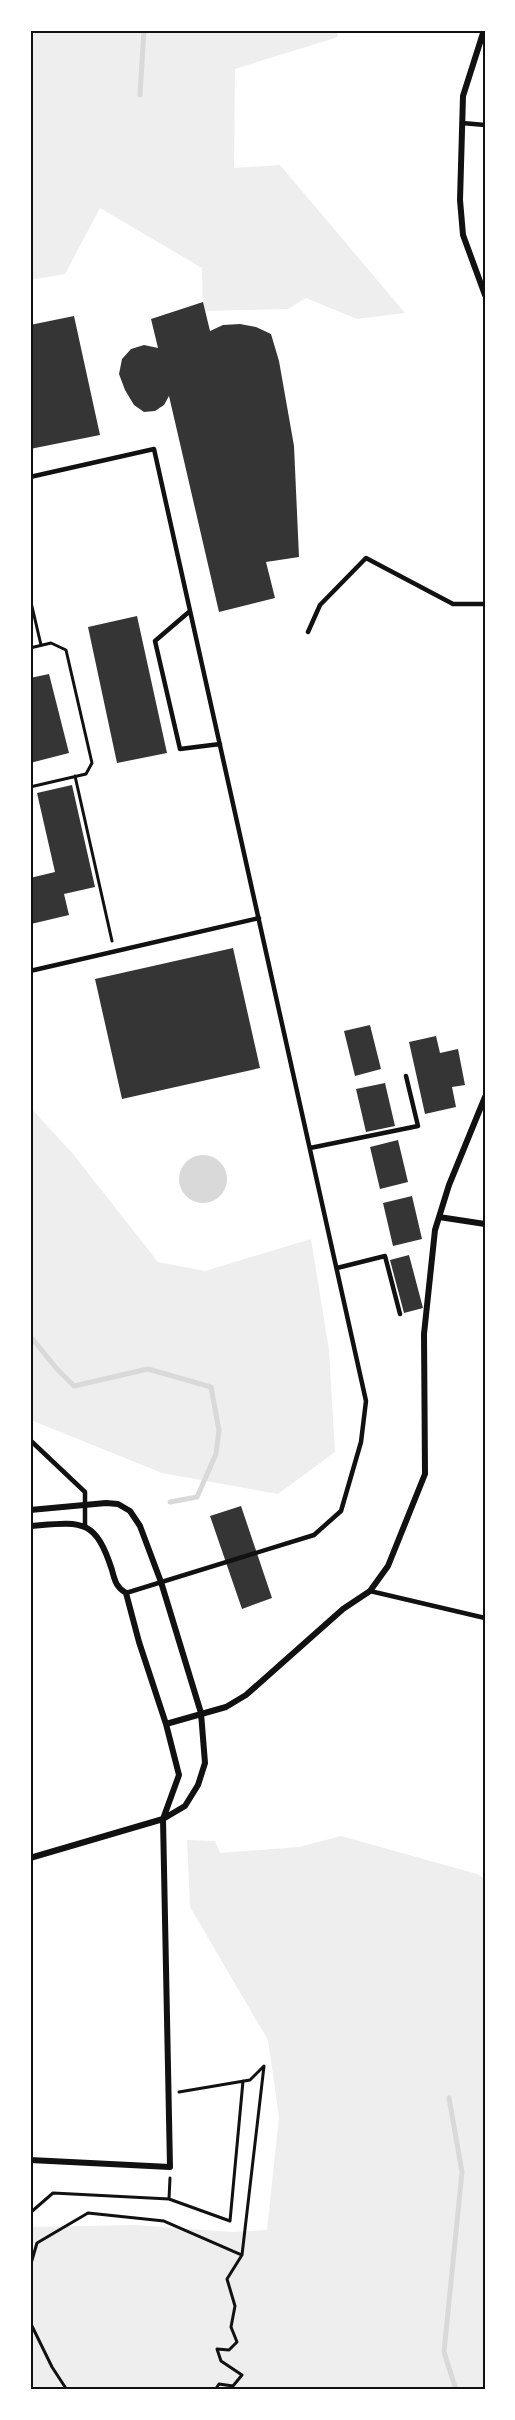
<svg xmlns="http://www.w3.org/2000/svg" width="515" height="2420" font-family="Overpass,sans-serif">
  <style>
    .green { fill: #eee }
    .water { fill: #d9d9d9 }
    .lines { fill: none; stroke-linecap: round; stroke-linejoin: round }
    .stream { stroke: #d9d9d9; stroke-width: 5 }
    .building { fill: #353535 }
    .path { stroke: #111; stroke-width: 3 }
    .service { stroke: #111; stroke-width: 4.5 }
    .minor { stroke: #111; stroke-width: 6 }
    .neatline { fill: none; stroke: #111; stroke-width: 2 }
  </style>
  <rect width="100%" height="100%" fill="#fff"/>
  <path class="green" d="M30,30H337L338,37L235,69L234,168L280,165L405,313L357,319L306,298L288,309L203,311L202,268L100,208L65,274L30,280Z
    M30,1107L73,1154L158,1262L205,1271L311,1239L329,1350L335,1452L278,1494L162,1473L31,1420Z
    M341,1836L477,1874L485,1879V2390H30V2227L134,2225L233,2232L267,2230L279,2117L268,2040L190,1907L187,1840L215,1841L220,1853L299,1847Z"/>
  <path class="water" d="M179 1179a24 24 0 1 1 48 0a24 24 0 1 1-48 0Z"/>
  <g class="lines">
    <path class="stream" d="M140,95L144,30
      M30,1336L57,1369L74,1386L148,1369L211,1387L219,1430L216,1454L197,1497L170,1502
      M449,2098L462,2172L444,2352L456,2390"/>
  </g>
  <path class="building" d="M203,302L210,331L223,325L240,324L256,327L271,334L279,361L294,446L299,557L266,562L275,598L219,612L169,396L164,405L155,411L144,412L134,405L125,390L119,374L122,359L131,349L144,345L158,348L151,319Z
    M74,316L100,435L30,449V325Z
    M137,616L167,753L117,763L88,627Z
    M49,674L69,753L30,763V678Z
    M72,785L95,887L64,894L69,915L31,924L30,878L55,872L37,793Z
    M233,948L260,1068L122,1099L95,979Z
    M370,1025L381,1069L355,1076L344,1031Z
    M436,1036L440,1053L458,1049L465,1085L452,1087L456,1107L425,1114L409,1042Z
    M385,1083L395,1126L366,1132L356,1089Z
    M398,1140L408,1182L380,1189L370,1147Z
    M412,1196L422,1239L393,1246L383,1203Z
    M409,1255L423,1308L404,1313L390,1260Z
    M241,1506L272,1598L242,1609L210,1516Z"/>
  <g class="lines">
    <path class="path" d="M30,598L41,645
      M30,648L51,643L66,650L92,763L86,774L30,787
      M75,776L112,941
      M179,2092L250,2080L264,2066L242,2255
      M169,2199L170,2178
      M30,2213L53,2193L169,2199L230,2221L243,2081
      M30,2267L37,2243L88,2213L164,2221L242,2255L227,2279L235,2306L231,2327L237,2342L229,2350L217,2349L221,2361L242,2375L233,2386L219,2384L215,2390
      M30,2322L52,2367L67,2390"/>
    <path class="service" d="M462,123L485,125
      M30,477L154,449L366,1401L361,1442L341,1511L314,1535L126,1593
      M190,611L155,641L180,749L220,744
      M308,632L320,605L366,558L453,604H485
      M30,971L259,918
      M310,1148L418,1126L406,1076
      M337,1268L385,1256L400,1314
      M30,1440L85,1492V1527
      M370,1591L485,1618"/>
    <path class="minor" d="M484,30L463,96L460,200L463,235L485,295
      M439,1217L485,1224
      M30,1510L106,1503L118,1504L130,1511L140,1526L161,1582L201,1713L205,1763L198,1785L185,1806L163,1819L30,1858
      M30,1526C81,1522 95,1517 112,1570C115,1581 116,1587 126,1593L139,1642L166,1724L179,1775L163,1819L170,2167L30,2160
      M166,1724L226,1707L246,1695L343,1609L370,1591L388,1566L425,1474L424,1334L435,1230L449,1185L485,1097"/>
  </g>
  <rect width="515" height="2420" fill="none" stroke="#ffffff" stroke-width="63"/>
  <rect x="32" y="32" width="452" height="2356" class="neatline"/>
</svg>
